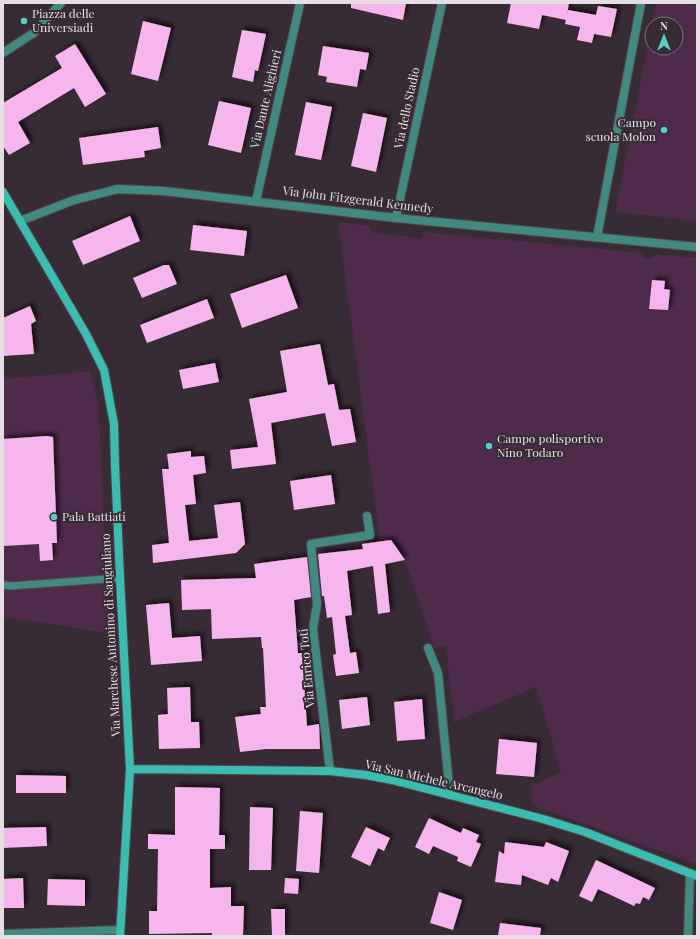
<svg xmlns="http://www.w3.org/2000/svg" width="700" height="939" font-family="'Playfair Display',serif">
  <style>
    .green { fill: #4e2b4a; fill-rule: evenodd }
    .building { fill: #f6b5ed; filter: url(#shadow) }
    .lines { fill: none; stroke-linecap: round; stroke-linejoin: round }
    .service-casing { stroke: #534851; stroke-width: 9 }
    .minor-casing { stroke: #534851; stroke-width: 10 }
    .tertiary-casing { stroke: #534851; stroke-width: 10 }
    .secondary-casing { stroke: #534851; stroke-width: 10 }
    .service { stroke: #418981; stroke-width: 7 }
    .minor { stroke: #418981; stroke-width: 8 }
    .tertiary { stroke: #418981; stroke-width: 8 }
    .secondary { stroke: #3abcb0; stroke-width: 8 }
    .poi-dot { fill: #57cec2; stroke: #372b35; stroke-width: 1.5 }
    .labels { text-anchor: middle; stroke-width: 4; stroke-linejoin: round; paint-order: stroke }
    .poi-label { font-size: 12px; fill: #e6dee4; stroke: #372b35; text-anchor: start }
    .street-label { font-size: 12px; fill: #e6dee4; stroke: #372b35 }
  </style>
  <defs>
    <filter id="shadow"><feDropShadow dx="3.5" dy="-3.5" stdDeviation="2" flood-color="#0009"/></filter>
  </defs>
  <rect width="100%" height="100%" fill="#372b35"/>
  <path class="green" d="M656,3H682L697,6V221L615,212ZM652,24H676V48H652Z
    M338,222L369,226L373,233L422,238L423,232L643,253V258H651L657,254L697,258V864L532,805L531,786L561,772L536,687L454,722L446,646L434,648L405,560L391,540L380,541Z
    M90,371L99,408L108,633L3,617V379Z"/>
  <path class="building" d="M351,3H406L403,20L351,8Z
    M511,3H569L566,20L542,15L539,29L507,23Z
    M598,6L617,9L611,37L594,34L592,43L577,40L580,27L565,24L568,10L596,15Z
    M143,21L171,28L158,81L131,74Z
    M242,30L266,34L258,71L255,70L253,82L232,77Z
    M75,44L106,94L85,107L74,88L18,122L30,143L9,155L3,146V103L62,68L55,56Z
    M323,46L369,53L366,70L360,69L357,87L326,82L327,77L318,75Z
    M219,101L251,108L241,153L208,145Z
    M306,102L332,107L321,160L295,155Z
    M363,113L387,118L376,172L351,166Z
    M158,127L161,148L144,151L145,157L83,165L79,138Z
    M130,216L140,241L83,265L72,241Z
    M193,225L247,231L244,256L190,250Z
    M164,265H169L177,284L142,298L133,278Z
    M286,275L298,308L242,328L230,294Z
    M652,280L665,281L664,289L670,290L668,310L649,309Z
    M207,299L214,318L147,343L140,325Z
    M30,306L36,321L31,324L34,354L3,356V318Z
    M320,344L328,385L334,384L339,410L350,409L356,442L332,446L325,413L271,423L276,464L232,469L230,450L258,447L249,399L287,392L280,351Z
    M215,363L219,382L183,389L179,370Z
    M47,436L53,437L57,543H52L53,560L40,561L39,544L3,546V439Z
    M191,451V457L204,456L206,473L193,475L196,504L185,505L189,541L218,538L214,505L240,502L245,544L236,553L153,563L152,545L169,543L162,469H169L167,454Z
    M331,475L335,504L294,510L290,481Z
    M391,540L405,560L385,564L390,612L378,614L373,566L347,571L352,615L345,616L350,653L356,652L359,673L336,676L333,655L336,654L332,617L327,618L324,596H322L318,554L363,549L362,544Z
    M307,557L311,597L294,600L298,653H302L307,726L319,724L320,749H266L240,752L235,717L261,714L260,707H266L263,648H262L261,637L212,639L211,609L182,610L181,580L256,578L254,564Z
    M169,603L172,638L200,636L202,661L151,665L146,605Z
    M190,687L191,722H199L200,748L159,749L158,715L168,714L167,688Z
    M367,697L370,725L342,729L339,700Z
    M422,699L425,739L397,741L394,702Z
    M499,739L537,743L534,777L496,774Z
    M16,775L66,776V793H16Z
    M175,787L220,788L219,835H225V849H210V888L231,887V906H244L243,935H212V933L149,934V911H157L158,849H148V834L175,835Z
    M250,807L273,808L271,870H249Z
    M300,811L323,813L319,873L296,871Z
    M429,818L461,833L463,828L479,835L476,842L481,844L471,867L457,861L458,857L433,846L429,854L415,847Z
    M46,827L47,846L3,848V828Z
    M366,827L390,838L384,851L378,848L370,866L351,857Z
    M505,842L544,847L546,842L569,851L558,882L551,878L548,885L522,875L521,885L495,882L499,851L504,854Z
    M596,860L655,888L649,900L643,897L640,904L636,903L634,906L598,889L592,902L579,896Z
    M23,878L24,908H3V879Z
    M285,878L299,879L298,894L284,893Z
    M48,879L85,880V906L47,905Z
    M439,892L462,900L453,930L430,923Z
    M271,909H285V936H272Z
    M500,923L541,928L540,936H498Z"/>
  <g class="lines">
    <defs>
      <path id="service" d="M3,585L10,586L120,578"/>
      <path id="minor" d="M3,53L35,32L61,3
        M256,201L300,3
        M396,218L442,3
        M597,237L641,3
        M428,648L438,673L450,795
        M330,771L313,629L317,604L311,544L370,535L367,516
        M3,934L120,930
        M688,936L690,873"/>
      <path id="tertiary" d="M20,221L74,200L118,189L164,191L396,218L697,247"/>
      <path id="secondary" d="M3,192L86,334L104,370L114,424L115,465L120,578L130,769L120,936
        M130,769L330,771L366,775L392,780L543,819L585,832L697,876"/>
    </defs>
    <use href="#service" class="service-casing"/>
    <use href="#minor" class="minor-casing"/>
    <use href="#tertiary" class="tertiary-casing"/>
    <use href="#secondary" class="secondary-casing"/>
    <use href="#service" class="service"/>
    <use href="#minor" class="minor"/>
    <use href="#tertiary" class="tertiary"/>
    <use href="#secondary" class="secondary"/>
  </g>
  <g class="poi-dot">
    <circle cx="24" cy="21" r="4"/>
    <circle cx="664" cy="130" r="4"/>
    <circle cx="489" cy="446" r="4"/>
    <circle cx="54" cy="517" r="4"/>
  </g>
  <g class="labels">
    <g class="poi-label">
      <text x="32" y="18">Piazza delle<tspan x="32" dy="14">Universiadi</tspan></text>
      <text x="656" y="127" text-anchor="end">Campo<tspan x="656" dy="14">scuola Molon</tspan></text>
      <text x="497" y="443">Campo polisportivo<tspan x="497" dy="14">Nino Todaro</tspan></text>
      <text x="62" y="521">Pala Battiati</text>
    </g>
    <g class="street-label">
      <text transform="translate(266 99) rotate(-77)" y="4">Via Dante Alighieri</text>
      <text transform="translate(407 108) rotate(-78)" y="4">Via dello Stadio</text>
      <text transform="translate(358 200) rotate(7)" y="4">Via John Fitzgerald Kennedy</text>
      <text transform="translate(111 635) rotate(-93)" y="4">Via Marchese Antonino di Sangiuliano</text>
      <text transform="translate(307 668) rotate(-95)" y="4">Via Enrico Toti</text>
      <text transform="translate(434 780) rotate(13)" y="4">Via San Michele Arcangelo</text>
    </g>
  </g>
  <rect width="700" height="939" fill="none" stroke="#e6dee4" stroke-width="8"/>
  <g transform="translate(664 36)"><circle r="19" fill="#372b35" stroke="#7d737b"/>
  <path d="M0-3L7 15L0 10L-7 15Z" fill="#57cec2"/>
  <text y="-6" font-size="11" font-weight="bold" text-anchor="middle" fill="#e6dee4">N</text>
  </g>
</svg>
